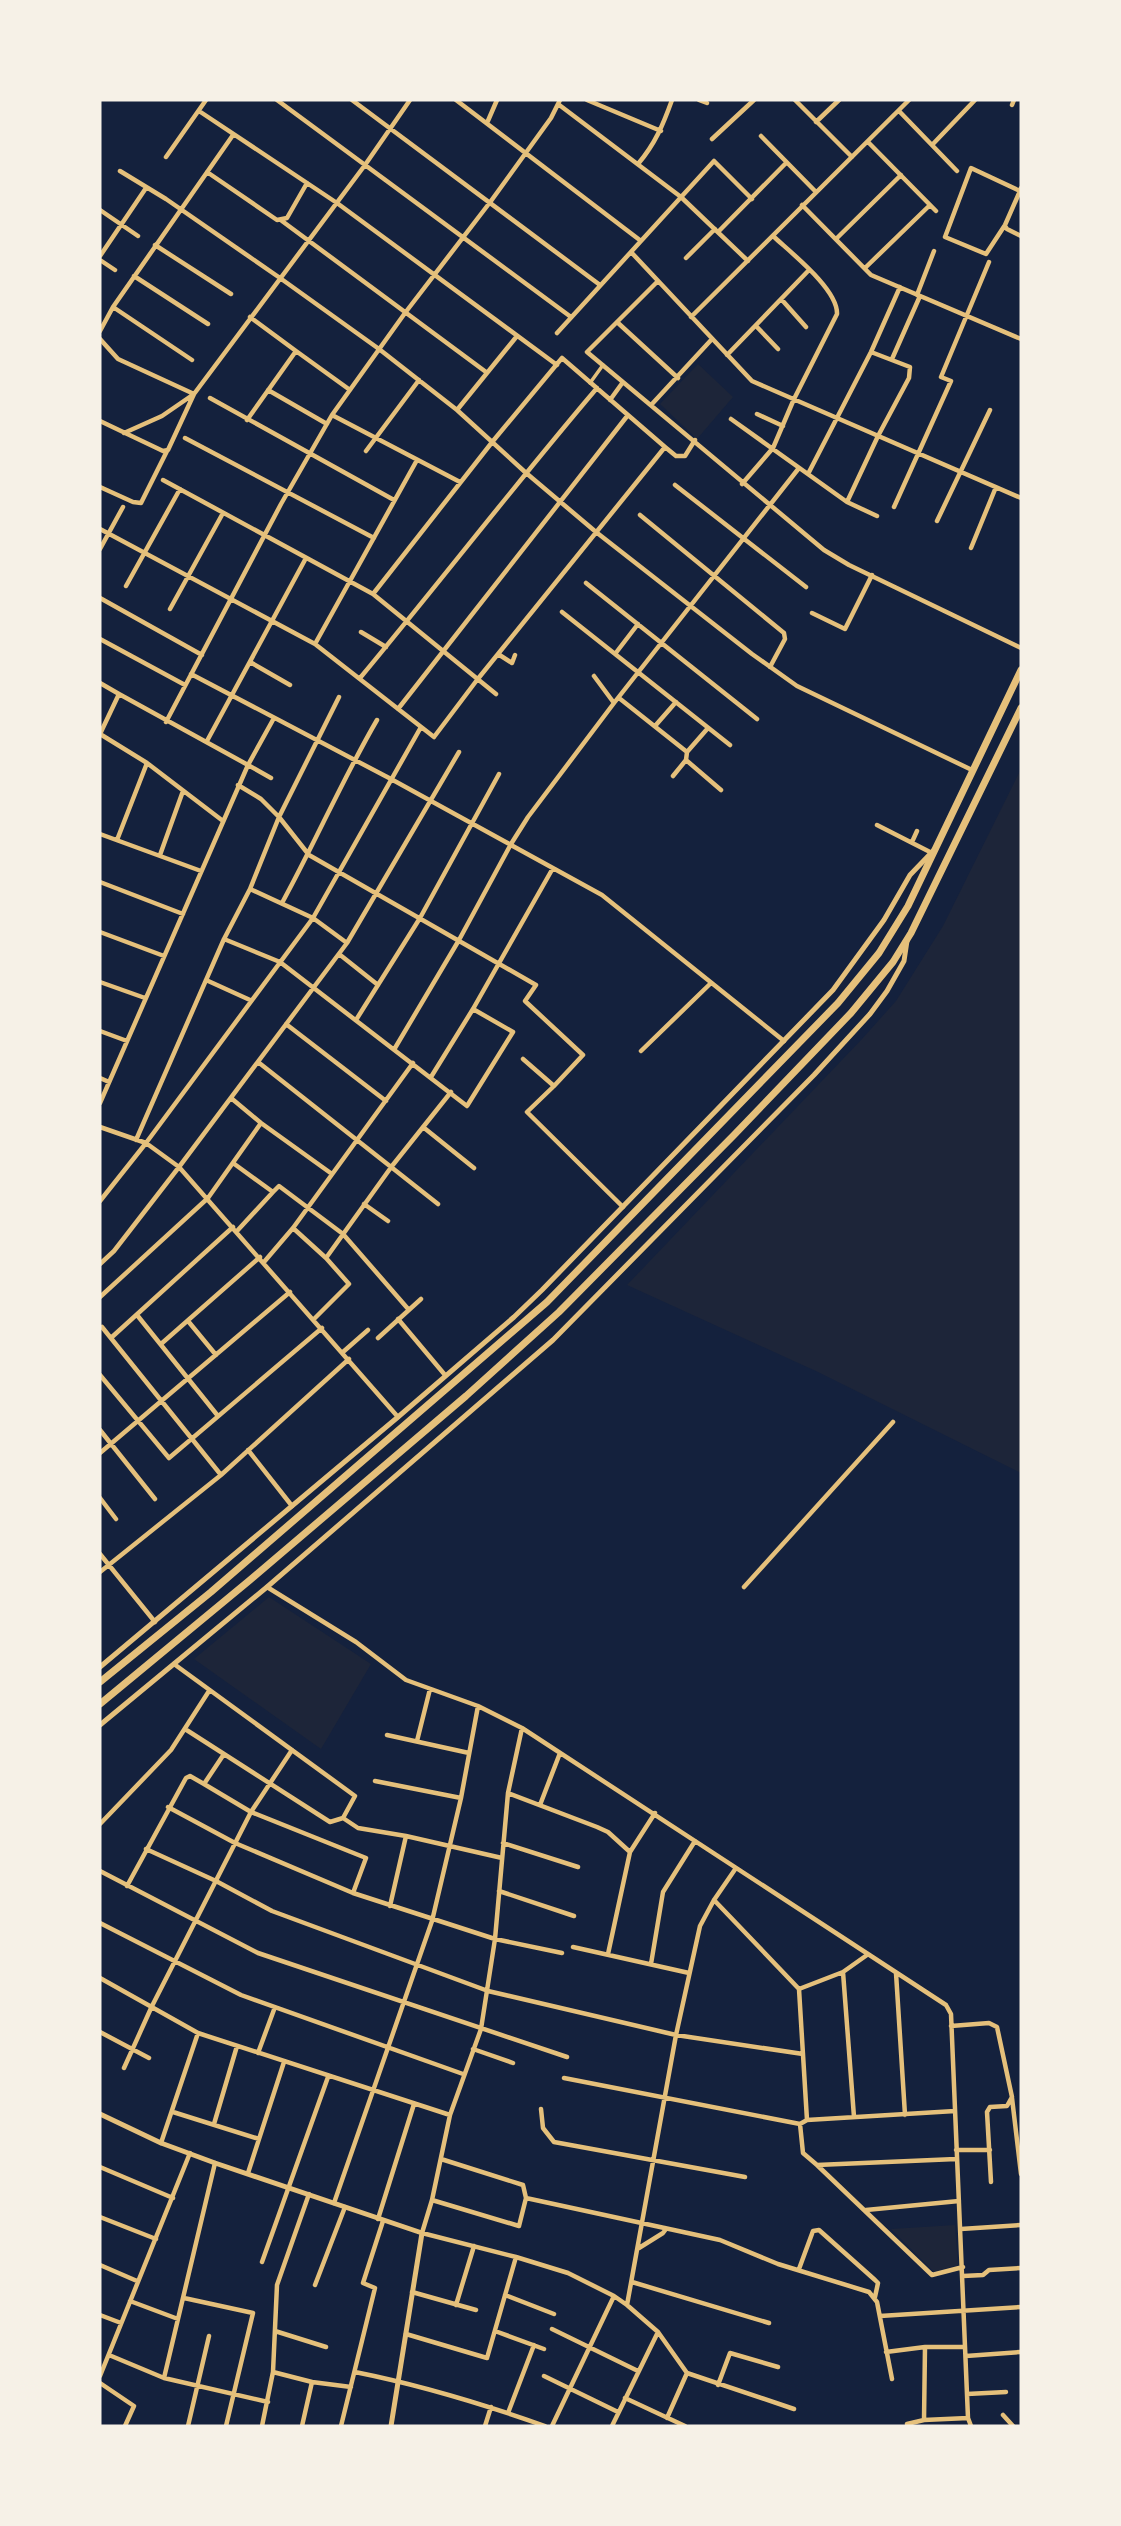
<svg xmlns="http://www.w3.org/2000/svg" width="1121" height="2526" font-family="'Source Sans 3',sans-serif">
  <style>
    .green { fill: #1d2539 }
    .lines { fill: none; stroke-linecap: round; stroke-linejoin: round }
    .pedestrian { stroke: #e5c07b; stroke-width: 3.5 }
    .minor { stroke: #e5c07b; stroke-width: 4.5 }
    .tertiary { stroke: #e5c07b; stroke-width: 5 }
    .trunk { stroke: #e5c07b; stroke-width: 7 }
  </style>
  <rect width="100%" height="100%" fill="#14213d"/>
  <path class="green" d="M698,364L733,397L697,439L660,404Z
    M1021,769V1473L818,1372L627,1285L862,1039L896,1001L943,926Z
    M269,1597L371,1664L321,1749L194,1659Z
    M955,2225L958,2265L934,2272L891,2229Z"/>
  <g class="lines">
    <path class="pedestrian" d="M590,383L603,365"/>
    <path class="minor" d="M277,100L571,317
      M352,100L600,285
      M456,100L641,241
      M587,100L661,131
      M699,100L707,103
      M795,100L852,157
      M558,104L681,197L748,261
      M1012,105L1014,100
      M199,111L337,203L557,365
      M899,111L957,171
      M816,122L839,100
      M487,123L497,100
      M761,136L816,192
      M712,139L754,100
      M868,142L936,211
      M932,145L975,100
      M166,157L206,100
      M638,164C655,144 663,125 672,100
      M120,171L166,199L280,278L379,349L457,410L525,472L596,532L752,654L797,686L972,770
      M207,172L277,220L287,218L307,183
      M1021,188L1020,191L1005,225L986,254L945,237L971,168L1020,191H1021
      M802,205L871,275L1021,339
      M100,210L138,236
      M282,221L486,372
      M1005,226L1007,229L1021,236
      M718,232L786,163
      M837,238L901,175
      M155,245L231,294
      M631,252L752,381L1021,498
      M100,256L146,188
      M686,258L715,229
      M100,260L115,270
      M865,268L930,205
      M134,276L208,324
      M658,281L587,352L824,550L849,565L1021,648
      M917,295L934,251
      M782,300L806,327
      M250,317L296,351
      M691,317L909,100
      M617,322L678,378
      M757,327L778,349
      M100,331L113,307
      M557,333L714,161L752,199
      M100,339L118,359L194,394L168,450L163,451L100,421
      M727,355L809,270
      M892,359L920,296
      M192,360L113,307L233,135
      M268,390L327,424
      M210,398L394,500
      M610,400L623,382
      M652,404L712,339
      M457,410L517,336
      M757,414L783,426
      M332,415L460,482
      M731,419L847,502L877,516
      M247,420L296,351L350,390
      M124,433L162,416L194,394L365,165L410,100
      M185,438L374,538
      M665,447L676,456H685L695,440
      M366,451L419,380
      M808,474L871,352L900,287
      M163,480L373,594L496,694
      M742,484L773,448L794,399L837,314C838,289 790,252 773,236
      M675,485L806,587
      M100,487L133,502L141,503L167,451
      M847,502L878,436L909,378L910,367L871,352
      M894,507L951,381L941,377L989,262
      M640,515L784,633L785,639L770,667
      M937,521L990,410
      M100,529L315,644L434,737L477,680L665,447L562,358L493,441L373,594
      M971,548L996,487
      M100,549L123,507
      M586,583L757,719
      M126,586L180,489
      M100,598L202,655
      M170,609L223,513
      M562,612L730,745
      M812,613L845,629L872,575
      M361,632L386,647
      M100,639L185,685
      M315,644L417,460
      M498,654L512,663L515,655
      M615,654L638,624
      M250,662L290,685
      M191,674L391,779L602,895L784,1041
      M594,676L614,703
      M360,678C440,582 516,483 597,388
      M100,683L119,694
      M619,698L687,752L708,728
      M398,709L628,415
      M166,722L281,504L332,415L405,313L491,201L551,118L560,100
      M655,726L676,702
      M100,734L119,694L248,765L100,1103
      M100,734L147,763L223,821
      M207,741L306,558
      M687,752L686,760L721,790
      M673,776L686,760
      M271,778L248,765L274,718
      M238,785L261,799L279,817L309,855L536,985L525,1001L583,1055L554,1086
      M877,825L930,852
      M100,834L201,871
      M117,840L147,763
      M912,842L917,831
      M160,855L183,791
      M100,882L183,914
      M250,889L313,918L347,943
      M282,903C315,843 342,780 377,720
      M100,932L164,956
      M224,939L280,962L467,1106L513,1032L473,1009
      M339,954L378,985
      M206,980L250,1000
      M100,982L145,998
      M356,1020L420,918L499,774
      M286,1024L386,1101
      M100,1031L127,1041
      M395,1048L459,940L511,844L528,817L614,703L799,468
      M641,1051L711,983
      M523,1059L554,1086L527,1112L623,1207
      M258,1062L438,1204
      M431,1077L473,1009L553,868
      M100,1078L109,1082
      M231,1098L261,1123L332,1174
      M100,1127L146,1143L179,1167L398,1417
      M423,1127L474,1168
      M136,1140L224,939L250,889L279,817L339,697
      M233,1163L273,1192L279,1186L343,1234L409,1310
      M100,1201L146,1143L313,918L421,727
      M364,1204L388,1221
      M293,1228L326,1258L349,1284L314,1319
      M237,1231L273,1192
      M326,1258L392,1166L451,1092
      M264,1262L293,1228L413,1063
      M100,1264L114,1251L179,1167L347,943L459,752
      M100,1297L208,1198L261,1123
      M137,1315L218,1416
      M398,1319L445,1375
      M188,1321L216,1355
      M102,1327L221,1475
      M112,1337L233,1227
      M378,1338L421,1299
      M161,1344L260,1257
      M343,1352L368,1330
      M100,1375L169,1458L322,1328
      M100,1430L155,1499
      M248,1450L292,1506
      M100,1453L290,1292
      M100,1498L116,1519
      M100,1554L155,1622
      M100,1572L221,1475L349,1359
      M267,1587L356,1642L406,1680L478,1706L522,1728L946,2005L951,2014L968,2418L971,2426
      M744,1587L893,1422
      M174,1664L355,1796L343,1818L330,1822L185,1729
      M522,1728L508,1793L495,1939L481,2029L450,2115L432,2200L422,2233L516,2257L568,2273L614,2296L627,2305L658,2332L687,2373L794,2409
      M387,1735L469,1753
      M417,1741L430,1689
      M375,1781L461,1798
      M204,1784L251,1812L366,1858L353,1893
      M508,1793L597,1827L608,1832L630,1852
      M540,1805L560,1753
      M168,1807L235,1843L353,1893L495,1939L562,1953
      M343,1818L358,1828L406,1836L502,1858
      M100,1824L171,1750L209,1691
      M503,1843L578,1867
      M146,1849L216,1881L272,1911L488,1991L676,2035L803,2054
      M100,1871L258,1953L567,2057
      M127,1886L186,1778L190,1776L204,1784L224,1754
      M499,1891L574,1916
      M714,1900L799,1989L807,2120
      M390,1906L406,1836
      M100,1923L241,1995L463,2074
      M573,1947L689,1973
      M608,1954L630,1852L655,1813
      M651,1964L663,1892L695,1841
      M896,1973L905,2115
      M100,1978L198,2033L450,2115
      M799,1989L843,1972
      M951,2026L989,2023L997,2027L1012,2097L1007,2106L990,2107L987,2112L991,2182
      M100,2032L149,2058
      M473,2049L513,2063
      M258,2053L275,2007
      M124,2068L152,2006L251,1812L292,1750
      M564,2078L800,2124L807,2120L955,2111
      M1012,2098L1021,2174
      M541,2109L543,2128L554,2142L745,2177
      M173,2112L259,2139
      M854,2117L843,1972L867,1955
      M214,2124L237,2046
      M800,2124L803,2153L817,2165L956,2159
      M161,2143L198,2033
      M956,2150H990
      M441,2159L523,2185L526,2198
      M817,2165L932,2275L963,2267
      M100,2167L173,2198
      M248,2173L284,2062
      M432,2200L519,2226L526,2198L720,2240L778,2264L869,2292L877,2302L892,2379
      M334,2203L432,1921L461,1798L478,1706
      M866,2210L959,2201
      M100,2217L156,2239
      M378,2219L414,2104
      M961,2229L1021,2225
      M639,2248L663,2233L666,2229
      M262,2262L328,2077
      M100,2265L137,2281
      M799,2269L813,2231L819,2230L875,2280L878,2283L875,2297
      M963,2276L983,2275L989,2270L1021,2268
      M632,2282L769,2323
      M315,2285L345,2207
      M412,2292L476,2310
      M505,2295L554,2314
      M184,2298L253,2313L226,2426
      M130,2301L178,2319
      M456,2305L474,2246
      M627,2305L676,2035L700,1926L714,1900L736,1868
      M100,2315L121,2323
      M880,2316L1021,2307
      M552,2329L638,2371
      M275,2331L326,2347
      M495,2331L544,2349
      M406,2334L487,2358L516,2257
      M886,2352L925,2347H965
      M109,2355L164,2378L268,2402
      M966,2356L1020,2352
      M273,2372L312,2382L302,2426
      M355,2372C420,2385 483,2404 545,2426
      M100,2376L190,2153
      M544,2376L618,2412
      M164,2378L215,2163
      M312,2382L351,2387
      M100,2383L134,2406L125,2426
      M718,2385L730,2353L778,2367
      M967,2394L1006,2392
      M625,2398L685,2426
      M508,2413L534,2345
      M1003,2415L1013,2426
      M667,2418L687,2373
      M924,2420L925,2347
      M907,2424L924,2420L968,2418
      M188,2426L209,2336
      M262,2426L273,2372L277,2285L309,2194
      M341,2426L375,2288L363,2283L383,2221
      M485,2426L491,2407
      M552,2426L614,2296
      M612,2426L658,2332"/>
    <path class="tertiary" d="M100,1667L398,1417L514,1317L542,1290L833,990L884,920L910,875L934,850
      M100,1725L267,1587L553,1340L814,1075L870,1014L887,991L904,961L907,941
      M100,2114L161,2143L215,2163L422,2233L391,2426"/>
    <path class="trunk" d="M100,1682L211,1592L547,1302L838,1003L879,953L908,906L1021,670
      M100,1704L250,1580L466,1396L559,1312L734,1135L851,1013L893,962L911,933L1021,708"/>
  </g>
  <rect width="1121" height="2526" fill="none" stroke="#f6f1e7" stroke-width="203"/>
</svg>
